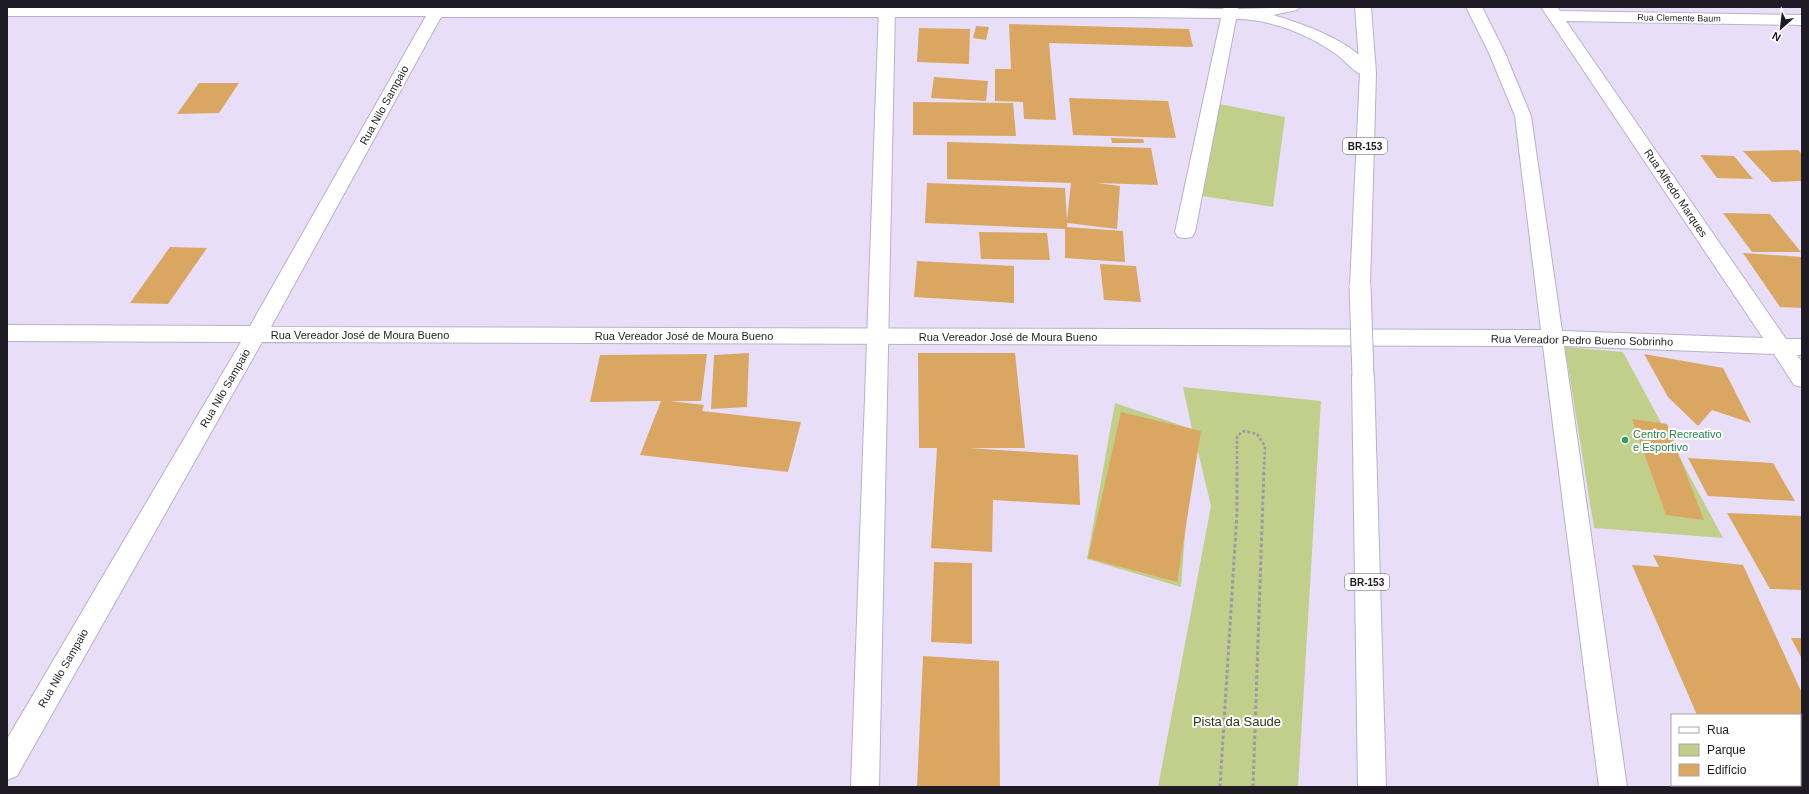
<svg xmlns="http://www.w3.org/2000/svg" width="1809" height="794" font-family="Arial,sans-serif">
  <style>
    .green { fill: #c2cf8b }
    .building { fill: #daa762 }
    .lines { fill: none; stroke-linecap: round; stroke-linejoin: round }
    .minor-casing { stroke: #bab0c9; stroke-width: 2 }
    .tertiary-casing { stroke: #bab0c9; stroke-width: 2 }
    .trunk-casing { stroke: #bab0c9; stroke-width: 2 }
    .path-far1 { stroke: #9f97ab; stroke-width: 2.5; stroke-dasharray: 3 2; stroke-linecap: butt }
    .path { stroke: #9f97ab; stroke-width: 3; stroke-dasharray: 3.5 2.5; stroke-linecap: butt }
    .minor { fill: #fff; fill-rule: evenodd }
    .tertiary { fill: #fff; fill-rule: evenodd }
    .trunk { fill: #fff; fill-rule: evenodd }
    .trunk-bridge-casing { stroke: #bab0c9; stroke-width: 23; stroke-linecap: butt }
    .trunk-bridge { stroke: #fff; stroke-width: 21 }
    .leisure-dot { fill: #2e9e5b; stroke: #fff; stroke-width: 1.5 }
    .labels { text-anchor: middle; stroke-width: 4; stroke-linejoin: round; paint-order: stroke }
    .far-street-label { font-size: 9px; fill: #1f1b24; stroke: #fff }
    .shield { fill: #fff; stroke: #625f66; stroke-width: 1 }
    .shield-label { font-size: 10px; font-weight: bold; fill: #1f1b24 }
    .street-label { font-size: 11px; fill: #1f1b24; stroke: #fff }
    .leisure-label { font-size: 11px; fill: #27864d; stroke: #fff; text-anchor: start }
    .near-park-label { font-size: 13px; fill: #313715; stroke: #fff }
  </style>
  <rect width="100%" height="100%" fill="#e8def8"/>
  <path class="green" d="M1219,104L1285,117L1273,207L1202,196Z
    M1565,347L1623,352L1723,538L1594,528Z
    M1183,387L1321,401L1298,787H1158L1211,506L1193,431L1181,587L1087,559L1115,403L1192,429Z"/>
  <path class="building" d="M1009,24L1189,29L1193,47L1049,43L1056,120L1024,119L1023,102L995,101V69H1011Z
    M976,26L989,27L986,40L973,38Z
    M919,28L970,29L969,64L917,62Z
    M934,77L988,81L986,101L931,98Z
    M199,83H239L219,113L177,114Z
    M1069,98L1168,101L1176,138L1073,135Z
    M913,102L1013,103L1016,136L913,135Z
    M1111,138L1143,139L1144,143H1112Z
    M947,142L1151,148L1158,185L1097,183L1120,186L1117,229L1067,223V227L1123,231L1125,262L1065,258V229L925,223L927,183L1065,188L1067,220L1071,183L947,179Z
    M1798,150L1802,154V181L1772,182L1743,151Z
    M1700,155L1734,156L1753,179L1717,178Z
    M1723,213L1770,214L1801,252H1752Z
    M979,232L1047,233L1050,260L981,259Z
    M170,247L207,248L168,304L130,303Z
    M1743,253L1802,257V308L1780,307Z
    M917,261L1014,266V303L914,297Z
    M1100,264L1136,266L1141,302L1104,300Z
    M749,353L747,407L711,409L714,355Z
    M918,353H1015L1025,448H969L1078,455L1080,505L993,500L992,552L931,548L937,448H919Z
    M707,354L701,401H670L704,405L702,411L801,422L788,472L640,455L661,401L590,402L600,355Z
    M1644,354L1723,368L1751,423L1712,410L1698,426L1668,397Z
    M1121,412L1201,431L1177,582L1088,558Z
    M1632,419L1667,424L1704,520L1666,515Z
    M1688,458L1773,463L1795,501L1708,496Z
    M1727,513L1802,516V590L1770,589Z
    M1653,555L1743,565L1802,693V787H1728V785H1800V715H1697L1632,565L1659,567Z
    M934,562L972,563V644L931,642Z
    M1791,638H1802V659Z
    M923,656L999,661L1000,787H917Z"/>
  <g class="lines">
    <defs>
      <path id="minor" d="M7,7H1132L1223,9V7H1239L1238,9L1300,7L1297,10L1273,15C1307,25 1355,42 1376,73L1374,76C1359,80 1347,62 1336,54C1308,34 1270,19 1236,19L1195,232L1192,237L1185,238L1178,237L1175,232L1221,18L1132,17H441L271,327L1541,330L1515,116L1489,53L1466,7H1482L1505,53L1531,116L1562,331L1763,338L1541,7H1557L1560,11L1802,15V25L1566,21L1786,339H1802V355H1797L1802,362V387L1794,385L1774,354L1564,346L1627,787H1599L1543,346L262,342L17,776L7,780V739L241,342L7,341V325L250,326L426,16H7Z"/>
      <path id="tertiary" d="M879,7H895L879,787H851Z"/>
      <path id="trunk" d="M1355,7H1371L1376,73L1370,286L1367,291L1360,293L1353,291L1350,286L1360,73Z
        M1363,368L1371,370L1374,376L1386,787H1358L1352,376L1355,370Z"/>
    </defs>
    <use href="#minor" class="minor-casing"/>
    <use href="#tertiary" class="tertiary-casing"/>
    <use href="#trunk" class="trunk-casing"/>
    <path class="path-far1" d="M1237,469V436L1244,431L1257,434L1265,446L1264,469"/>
    <path class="path" d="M1220,787L1237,512V468
      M1253,787L1264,468"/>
    <use href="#minor" class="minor"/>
    <use href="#tertiary" class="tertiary"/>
    <use href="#trunk" class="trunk"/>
    <defs>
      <path id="trunk-bridge" d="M1360,286L1363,376"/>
    </defs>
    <use href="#trunk-bridge" class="trunk-bridge-casing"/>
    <use href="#trunk-bridge" class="trunk-bridge"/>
  </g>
  <circle class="leisure-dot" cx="1625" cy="440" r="4"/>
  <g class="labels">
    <g class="far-street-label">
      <text transform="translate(1679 18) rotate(1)" y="3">Rua Clemente Baum</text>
    </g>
    <g class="shield">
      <rect x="1343" y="138" width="44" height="16" rx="3"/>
      <rect x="1345" y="574" width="44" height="16" rx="3"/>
    </g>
    <g class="shield-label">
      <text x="1365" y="150">BR-153</text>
      <text x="1367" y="586">BR-153</text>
    </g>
    <g class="street-label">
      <text transform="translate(384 105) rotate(-61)" y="4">Rua Nilo Sampaio</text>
      <text transform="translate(1676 193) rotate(56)" y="4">Rua Alfredo Marques</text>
      <text x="360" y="339">Rua Vereador José de Moura Bueno</text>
      <text x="684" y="340">Rua Vereador José de Moura Bueno</text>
      <text x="1008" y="341">Rua Vereador José de Moura Bueno</text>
      <text transform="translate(1582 340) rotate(1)" y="4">Rua Vereador Pedro Bueno Sobrinho</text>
      <text transform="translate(225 388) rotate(-60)" y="4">Rua Nilo Sampaio</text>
      <text transform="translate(63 668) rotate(-60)" y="4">Rua Nilo Sampaio</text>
    </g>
    <g class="leisure-label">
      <text x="1633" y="438">Centro Recreativo<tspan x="1633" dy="13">e Esportivo</tspan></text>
    </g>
    <g class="near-park-label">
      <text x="1237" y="726">Pista da Saude</text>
    </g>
  </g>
  <rect width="1809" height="794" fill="none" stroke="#1f1b24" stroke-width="16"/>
  <rect x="1671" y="714" width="130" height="72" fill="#ffffff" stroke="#a5a4a7"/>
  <rect x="1679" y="727" width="20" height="6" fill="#ffffff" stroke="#a5a4a7"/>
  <text x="1707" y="734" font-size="12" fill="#1f1b24">Rua</text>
  <rect x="1679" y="744" width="20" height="12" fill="#c2cf8b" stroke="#a5a4a7"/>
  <text x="1707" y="754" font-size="12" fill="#1f1b24">Parque</text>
  <rect x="1679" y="764" width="20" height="12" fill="#daa762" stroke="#a5a4a7"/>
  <text x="1707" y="774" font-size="12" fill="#1f1b24">Edifício</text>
  <g transform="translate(1781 28) rotate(208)" stroke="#ffffff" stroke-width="3" paint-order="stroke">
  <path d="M0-3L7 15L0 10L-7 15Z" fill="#1f1b24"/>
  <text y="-6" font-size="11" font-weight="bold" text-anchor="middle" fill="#1f1b24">N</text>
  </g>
</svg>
